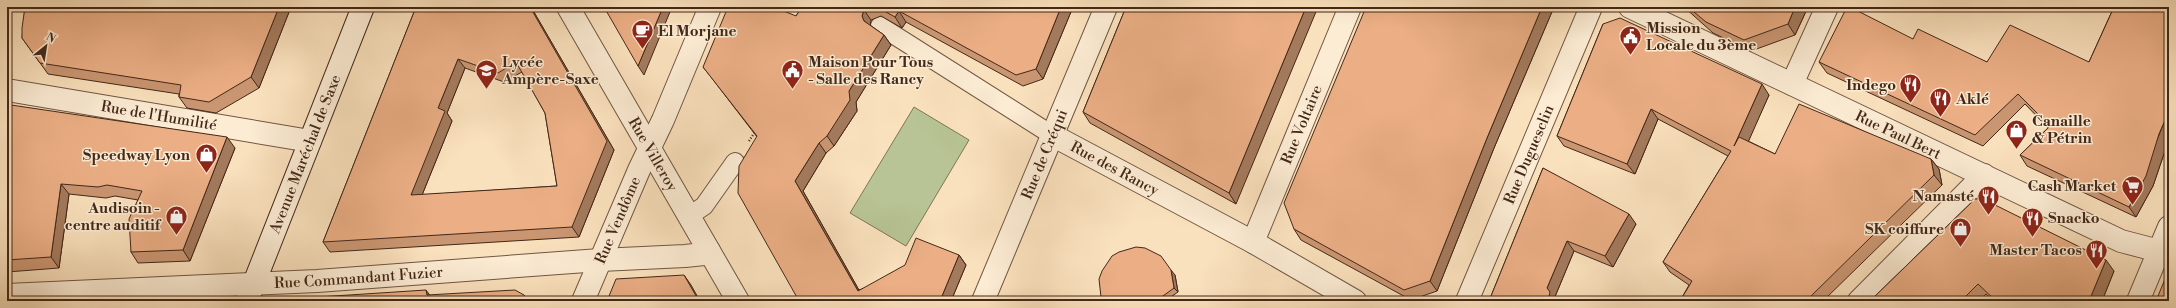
<svg xmlns="http://www.w3.org/2000/svg" width="2176" height="308" font-family="'Libre Bodoni',serif">
  <style>
    .green { fill: #b8c495; stroke: #7e7657 }
    .lines { fill: none; stroke-linecap: round; stroke-linejoin: round }
    .service-casing { stroke: #715642; stroke-width: 20 }
    .minor-casing { stroke: #715642; stroke-width: 24 }
    .tertiary-casing { stroke: #715642; stroke-width: 24 }
    .secondary-casing { stroke: #432819; stroke-width: 24 }
    .path { stroke: #432819; stroke-width: 2.5; stroke-dasharray: 1 2; stroke-linecap: butt }
    .service { stroke: #fcecd4; stroke-width: 18 }
    .minor { stroke: #fcecd4; stroke-width: 22 }
    .tertiary { stroke: #fcecd4; stroke-width: 22 }
    .secondary { stroke: #fcecd4; stroke-width: 22 }
    .wall { fill: #ca9672; stroke: #432819; fill-rule: evenodd }
    .shaded-wall { fill: #a47a5d; stroke: #432819 }
    .building { fill: #ebae85; stroke: #432819; fill-rule: evenodd }
    .labels { text-anchor: middle; stroke-width: 3; stroke-linejoin: round; paint-order: stroke }
    .poi-label { font-size: 15px; font-weight: bold; fill: #432819; stroke: #fcecd4; text-anchor: start }
    .street-label { font-size: 15px; fill: #432819; stroke: #fcecd4 }
  </style>
  <rect width="100%" height="100%" fill="#fae1bd"/>
  <filter id="stains"><feTurbulence type="fractalNoise" baseFrequency=".005" numOctaves="4"/><feColorMatrix values="0 0 0 0 .2 0 0 0 0 .09 0 0 0 0 .02 0 0 0 .5 -.17"/></filter>
  <radialGradient id="worn" r=".72"><stop offset=".6" stop-color="#630" stop-opacity="0"/><stop offset="1" stop-color="#630" stop-opacity=".3"/></radialGradient>
  <path class="green" d="M914,107L969,140L906,246L850,213Z"/>
  <g class="lines">
    <defs>
      <path id="service" d="M880,26L1052,135
        M689,216L704,206L735,162"/>
      <g id="minor">
        <path id="s1" d="M568,7L738,301"/>
        <path d="M1792,84L1827,7"/>
        <path id="s2" d="M7,90L310,141"/>
        <path id="s3" d="M1052,135L1253,242L1355,301"/>
        <path id="s4" d="M1253,242L1350,7"/>
        <path id="s5" d="M7,295L317,281L600,260L685,256L704,254L709,251"/>
        <path id="s6" d="M583,301L639,170L663,120L710,7"/>
        <path id="s7" d="M983,301L1106,7"/>
        <path id="s8" d="M1467,301L1591,7"/>
        <path d="M1859,301L1984,175"/>
        <path d="M2138,301L2169,227"/>
      </g>
      <g id="tertiary">
        <path id="s9" d="M1630,7L2121,241L2159,251L2169,256"/>
      </g>
      <g id="secondary">
        <path id="s10" d="M247,301L363,7"/>
      </g>
    </defs>
    <use href="#service" class="service-casing"/>
    <use href="#minor" class="minor-casing"/>
    <use href="#tertiary" class="tertiary-casing"/>
    <use href="#secondary" class="secondary-casing"/>
    <path class="path" d="M749,141L755,132"/>
    <use href="#service" class="service"/>
    <use href="#minor" class="minor"/>
    <use href="#tertiary" class="tertiary"/>
    <use href="#secondary" class="secondary"/>
  </g>
  <path class="wall" d="M25,7H291L259,88L216,113L187,108L179,97V94L48,74L22,38Z
    M416,7H531L614,150L579,237L330,252L323,242ZM465,68L504,82L522,72L545,113L557,186L422,195L452,121L447,113Z
    M802,7H1073L1043,79L1023,86L906,22L902,28L881,16L871,20L870,25L884,35L891,45L856,102L857,111L834,146L826,153L803,191L859,290L959,255L966,265L951,301H799L757,137L711,77L703,67L796,16Z
    M1126,7L1236,204L1090,123L1083,112Z
    M1366,7H1554L1494,148L1437,291L1411,300L1301,240L1294,229Z
    M1684,7H1808L1795,35L1751,51L1713,33Z
    M2109,7H2169V139L2153,186L2136,217L2027,166L2020,155L2048,128L2025,104L1983,146L1827,73L1819,62L1913,39L1987,62H2089L2113,9Z
    M1603,24L1769,95L1748,141L1775,154L1931,159L1939,169L1942,185L1823,301H1680L1689,285L1670,272L1663,262L1728,156L1658,119L1635,174L1564,146L1557,136Z
    M7,136L235,148L190,261L138,263L131,252L138,200L115,196L106,198L69,194L59,268L7,272Z
    M1543,168L1636,224L1613,267L1574,251L1554,299L1556,301H1489Z
    M1975,199L2114,271L2102,301H1992L1986,294L1979,301H1870Z
    M1175,275L1178,292L1165,301H1103Z"/>
  <path class="shaded-wall" d="M279,7H291L259,88L251,77Z
    M530,7H531L614,150L579,237L572,227Z
    M663,7H672L644,75L638,66Z
    M1061,7H1073L1043,79L1036,69Z
    M1306,7H1318L1236,204L1229,193Z
    M1542,7H1554L1494,148L1437,291L1430,281L1487,138Z
    M1795,7H1808L1795,35L1788,24Z
    M864,10L871,20L870,26L864,21L862,16Z
    M899,11L906,22L902,28L895,17Z
    M884,35L891,45L856,102L857,111L834,146L827,136L849,91Z
    M458,59L465,68L447,113L452,121L418,205L411,195L438,108Z
    M1762,84L1769,95L1742,156L1734,146Z
    M1651,109L1658,119L1635,174L1627,164Z
    M2169,111V139L2153,186L2136,217L2129,207Z
    M227,137L235,148L190,261L183,250Z
    M819,143L826,153L803,191L865,301L858,291L795,181Z
    M1931,159L1939,169L1942,185L1934,175Z
    M61,184L69,194L59,268L51,257Z
    M1629,214L1636,224L1613,267L1605,256Z
    M1567,241L1574,251L1554,299L1556,301H1548L1547,288Z
    M959,255L966,265L951,301H940Z
    M2106,260L2114,271L2102,301H2089Z
    M1171,270L1175,275L1178,292L1174,288Z
    M684,275L691,285L700,301H699Z
    M426,290L434,301L427,295Z"/>
  <path class="building" d="M25,7H279L251,77L209,102L179,97L181,85L40,63L22,38V28Z
    M416,7H530L607,141L572,227L323,242ZM458,59L498,73L516,62L545,113L557,186L411,195L445,111L438,108Z
    M604,7H663L638,66Z
    M728,7H774L796,16L802,7H870L864,10L862,16L864,21L884,35L849,91L850,100L827,136L819,143L795,181L858,291L905,265L916,238L959,255L940,301H799L738,193L739,166L757,136L703,67Z
    M877,7H1061L1036,69L1016,75L899,11L895,17Z
    M1126,7H1306L1229,193L1083,112Z
    M1366,7H1542L1487,138L1430,281L1404,290L1294,229L1284,203Z
    M1688,7H1795L1788,24L1744,40L1706,22Z
    M1847,7H1850L1913,39L1918,29L1987,62L2010,25L2089,62L2114,7H2169V111L2159,134L2146,176L2129,207L2020,155L2050,126L2018,94L1975,135L1819,62Z
    M1620,18L1762,84L1734,146L1739,137L1775,154L1799,104L1931,159L1934,175L1806,301H1680L1692,281L1663,262L1731,151L1651,109L1627,164L1557,136L1603,24Z
    M11,105L227,137L183,250L131,252L129,219L142,191L107,185L98,187L61,184L51,257L7,260V136Z
    M1543,168L1629,214L1605,256L1567,241L1547,288L1550,292L1548,301H1489Z
    M1975,199H1983L2106,260L2089,301H1996L1978,284L1961,301H1870Z
    M1136,247L1145,248L1161,256L1171,270L1174,288L1156,301H1103L1101,297L1099,279L1102,271L1112,256L1119,252Z
    M2167,274L2169,275V301H2156Z
    M684,275L699,301H607L616,279Z
    M426,290L427,295L515,290L524,295L529,301H312L318,297Z"/>
  <defs>
    <symbol id="cafe-pin" viewBox="-11 -11 22 30"><path d="M0 17L-7.5 6A9.5 9.5 0 1 1 7.5 6Z" fill="#8f2418" stroke="#fcecd4"/><path d="M-5.5-4.5H6V0H3Q3 3.5 0 3.5H-2.5Q-5.5 3.5-5.5 0ZM3-3.2v2h1.7v-2ZM-6 4.5H4V6H-6Z" fill="#fff"/></symbol>
    <symbol id="civic-pin" viewBox="-11 -11 22 30"><path d="M0 17L-7.5 6A9.5 9.5 0 1 1 7.5 6Z" fill="#8f2418" stroke="#fcecd4"/><path d="M-.6-6.5H3V-4.5H.6V-3L4-1V1h2V6H-6V1h2V-1L-.6-3ZM-1.2 2.5V6h2.4V2.5Z" fill="#fff"/></symbol>
    <symbol id="school-pin" viewBox="-11 -11 22 30"><path d="M0 17L-7.5 6A9.5 9.5 0 1 1 7.5 6Z" fill="#8f2418" stroke="#fcecd4"/><path d="M0-5L7-2L0 1L-7-2ZM-4 1L0 2.5L4 1V4Q0 6-4 4Z" fill="#fff"/></symbol>
    <symbol id="restaurant-pin" viewBox="-11 -11 22 30"><path d="M0 17L-7.5 6A9.5 9.5 0 1 1 7.5 6Z" fill="#8f2418" stroke="#fcecd4"/><path d="M-5-6h1v4h1v-4h1v4h1v-4h1v5L-1.5 .5V6h-2V.5L-5-1ZM5-6V6H3V1.5H1.5Q1.5-4 5-6Z" fill="#fff"/></symbol>
    <symbol id="shop-pin" viewBox="-11 -11 22 30"><path d="M0 17L-7.5 6A9.5 9.5 0 1 1 7.5 6Z" fill="#8f2418" stroke="#fcecd4"/><path d="M-5-2.5h2.3a2.7 3.5 0 0 1 5.4 0H5L5.5 6h-11ZM-1.5-2.5h3a1.5 2.3 0 0 0-3 0Z" fill="#fff"/></symbol>
    <symbol id="supermarket-pin" viewBox="-11 -11 22 30"><path d="M0 17L-7.5 6A9.5 9.5 0 1 1 7.5 6Z" fill="#8f2418" stroke="#fcecd4"/><path d="M-6-5.5h2.5l.6 2H6L4.5 2H-2.5L-4.4-4H-6ZM-1.5 3.2a1.3 1.3 0 1 0 .1 0ZM3 3.2a1.3 1.3 0 1 0 .1 0Z" fill="#fff"/></symbol>
  </defs>
  <g fill-rule="evenodd">
    <use href="#cafe-pin" x="630" y="18" width="25" height="34"/>
    <use href="#civic-pin" x="1618" y="24" width="25" height="34"/>
    <use href="#school-pin" x="474" y="58" width="25" height="34"/>
    <use href="#civic-pin" x="780" y="58" width="25" height="34"/>
    <use href="#restaurant-pin" x="1898" y="72" width="25" height="34"/>
    <use href="#restaurant-pin" x="1928" y="86" width="25" height="34"/>
    <use href="#shop-pin" x="2004" y="118" width="25" height="34"/>
    <use href="#shop-pin" x="194" y="142" width="25" height="34"/>
    <use href="#supermarket-pin" x="2120" y="174" width="25" height="34"/>
    <use href="#restaurant-pin" x="1976" y="184" width="25" height="34"/>
    <use href="#shop-pin" x="164" y="204" width="25" height="34"/>
    <use href="#restaurant-pin" x="2020" y="206" width="25" height="34"/>
    <use href="#shop-pin" x="1948" y="216" width="25" height="34"/>
    <use href="#restaurant-pin" x="2084" y="238" width="25" height="34"/>
  </g>
  <g class="labels">
    <g class="poi-label">
      <text x="1646" y="33">Mission<tspan x="1646" dy="17">Locale du 3ème</tspan></text>
      <text x="658" y="36">El Morjane</text>
      <text x="502" y="67">Lycée<tspan x="502" dy="17">Ampère-Saxe</tspan></text>
      <text x="808" y="67">Maison Pour Tous<tspan x="808" dy="17">- Salle des Rancy</tspan></text>
      <text x="1896" y="90" text-anchor="end">Indego</text>
      <text x="1956" y="104">Aklé</text>
      <text x="2032" y="126">Canaille<tspan x="2032" dy="17">&amp; Pétrin</tspan></text>
      <text x="190" y="160" text-anchor="end">Speedway Lyon</text>
      <text x="2116" y="191" text-anchor="end">Cash Market</text>
      <text x="1974" y="201" text-anchor="end">Namasté</text>
      <text x="160" y="213" text-anchor="end">Audisoin -<tspan x="160" dy="17">centre auditif</tspan></text>
      <text x="2048" y="223">Snacko</text>
      <text x="1944" y="234" text-anchor="end">SK coiffure</text>
      <text x="2082" y="255" text-anchor="end">Master Tacos</text>
    </g>
    <g class="street-label">
      <text dy="5" stroke="none"><textPath href="#s2" startOffset="154">Rue de l'Humilité</textPath></text>
      <text dy="5" stroke="none"><textPath href="#s4" startOffset="127">Rue Voltaire</textPath></text>
      <text dy="5" stroke="none"><textPath href="#s9" startOffset="297">Rue Paul Bert</textPath></text>
      <text dy="5" stroke="none"><textPath href="#s10" startOffset="158">Avenue Maréchal de Saxe</textPath></text>
      <text dy="5" stroke="none"><textPath href="#s1" startOffset="170">Rue Villeroy</textPath></text>
      <text dy="5" stroke="none"><textPath href="#s7" startOffset="159">Rue de Créqui</textPath></text>
      <text dy="5" stroke="none"><textPath href="#s8" startOffset="159">Rue Duguesclin</textPath></text>
      <text dy="5" stroke="none"><textPath href="#s3" startOffset="71">Rue des Rancy</textPath></text>
      <text dy="5" stroke="none"><textPath href="#s6" startOffset="88">Rue Vendôme</textPath></text>
      <text dy="5" stroke="none"><textPath href="#s5" startOffset="352">Rue Commandant Fuzier</textPath></text>
    </g>
  </g>
  <rect width="2176" height="308" fill="none" stroke="#fae1bd" stroke-width="24"/>
  <rect x="8" y="8" width="2160" height="292" fill="none" stroke="#432819" stroke-width="2"/>
  <rect x="12" y="12" width="2152" height="284" fill="none" stroke="#432819"/>
  <g transform="translate(46 46) rotate(30)" stroke="#fcecd4" stroke-width="3" paint-order="stroke">
  <path d="M0-3L7 15L0 10L-7 15Z" fill="#432819"/>
  <text y="-6" font-size="11" font-weight="bold" text-anchor="middle" fill="#432819">N</text>
  </g>
  <rect width="100%" height="100%" filter="url(#stains)"/>
  <rect width="100%" height="100%" fill="url(#worn)"/>
</svg>
